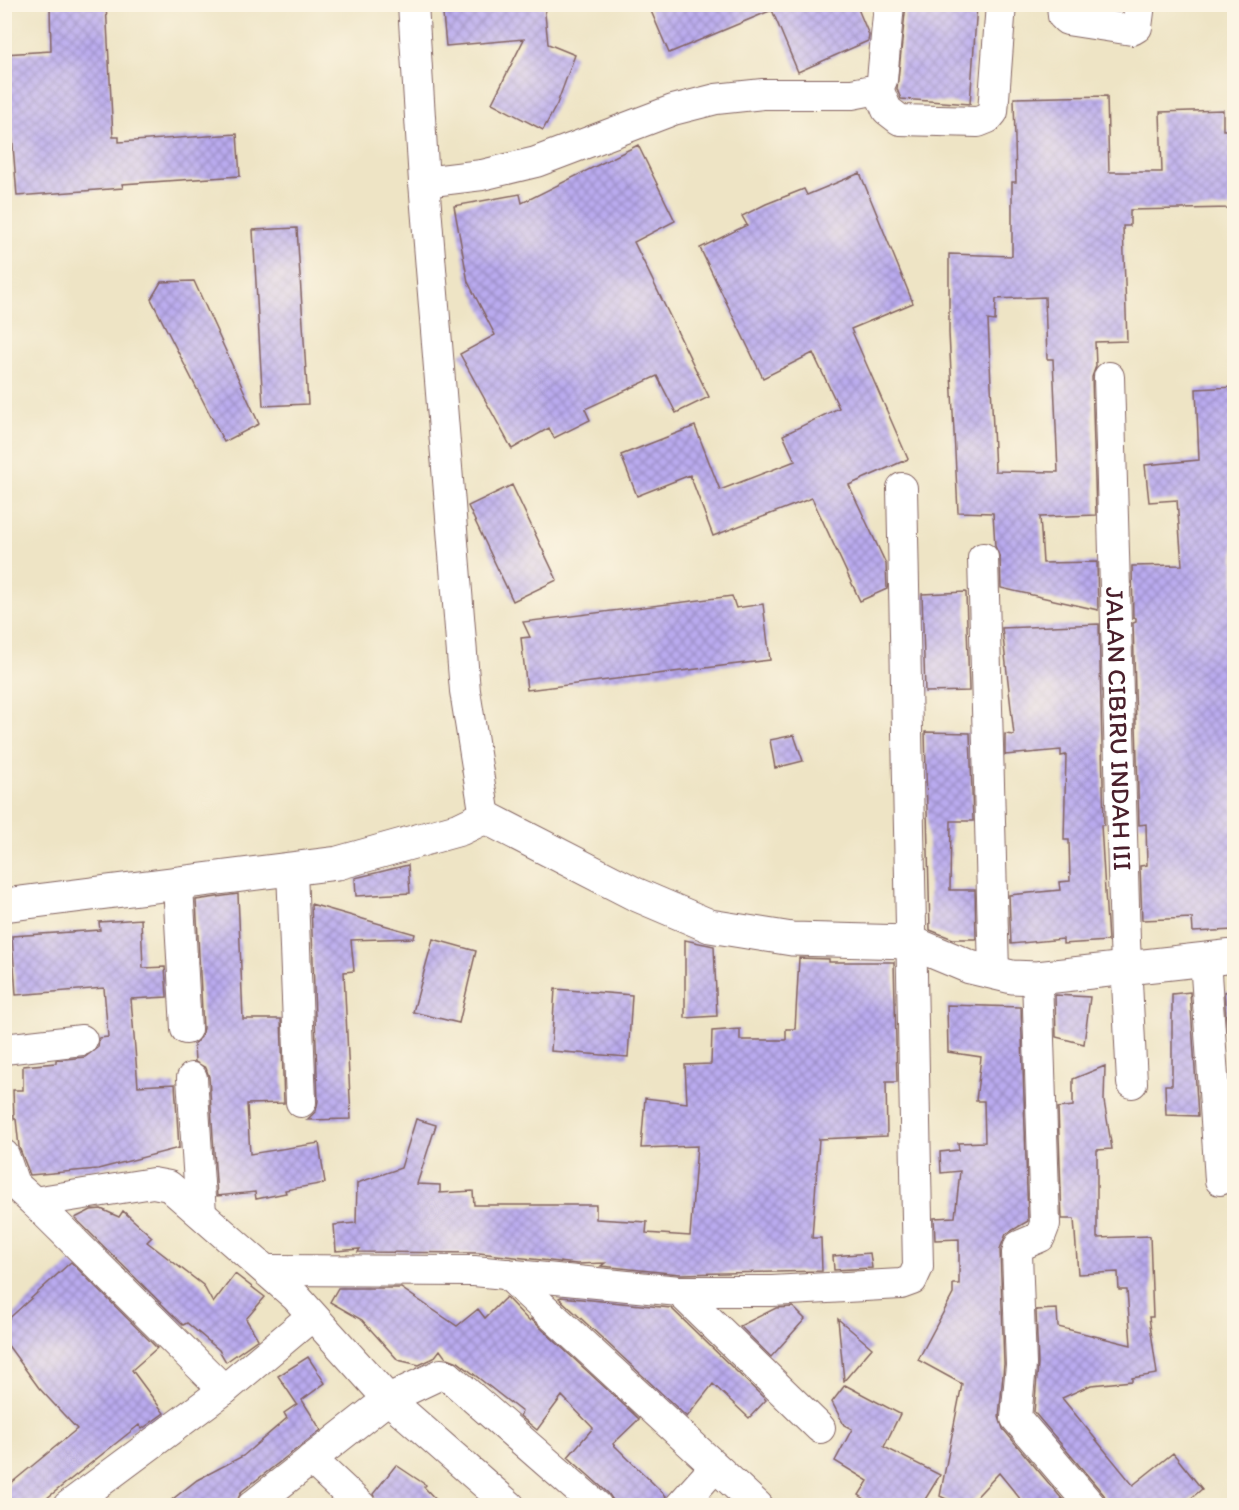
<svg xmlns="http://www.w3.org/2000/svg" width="1239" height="1510" font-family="Itim,sans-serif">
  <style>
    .building { fill: url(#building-cross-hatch); fill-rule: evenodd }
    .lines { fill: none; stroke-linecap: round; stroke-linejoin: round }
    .street-casing { stroke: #836461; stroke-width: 32 }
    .secondary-casing { stroke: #836461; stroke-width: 35 }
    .street { stroke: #fff; stroke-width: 30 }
    .secondary { stroke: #fff; stroke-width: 33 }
    .labels { text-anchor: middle; stroke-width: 5; stroke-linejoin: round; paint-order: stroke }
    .street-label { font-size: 26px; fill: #4a1f2b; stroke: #fcf5e5 }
  </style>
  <defs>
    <pattern id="building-cross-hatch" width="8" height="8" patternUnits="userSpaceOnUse" patternTransform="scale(1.5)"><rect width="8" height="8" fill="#baabef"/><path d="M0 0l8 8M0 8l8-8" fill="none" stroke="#998bc2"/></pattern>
  </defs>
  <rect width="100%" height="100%" fill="#fcf5e5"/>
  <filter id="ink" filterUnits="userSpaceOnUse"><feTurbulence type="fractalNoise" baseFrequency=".0167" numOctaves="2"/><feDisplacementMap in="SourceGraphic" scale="12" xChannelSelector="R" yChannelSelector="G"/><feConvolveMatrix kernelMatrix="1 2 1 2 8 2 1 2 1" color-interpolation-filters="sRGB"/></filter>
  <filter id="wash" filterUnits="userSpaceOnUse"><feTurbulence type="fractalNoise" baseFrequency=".008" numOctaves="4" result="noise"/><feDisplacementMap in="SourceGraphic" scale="24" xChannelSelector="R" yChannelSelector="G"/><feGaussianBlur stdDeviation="1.35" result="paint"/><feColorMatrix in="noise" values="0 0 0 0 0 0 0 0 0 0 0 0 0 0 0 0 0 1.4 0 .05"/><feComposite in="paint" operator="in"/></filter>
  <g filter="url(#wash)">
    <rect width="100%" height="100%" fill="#eee4c5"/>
    <g id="blocks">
      <path class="building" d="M106,4L113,137H119V142L237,134L240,176L122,184L123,188L17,196L10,108L4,109V54L51,51L50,6Z
        M442,4H544L548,44L575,55L557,104L543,130L492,103L524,39L446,46Z
        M648,4H856L869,35L868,41L798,72L772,10L669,53Z
        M906,4H977L970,104L901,99L897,89Z
        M1107,96L1109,172H1162L1160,112L1223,110V130H1234V172L1231,171V208L1130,210V226H1123L1127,341L1095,342L1096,366L1092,377L1096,515L1040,517L1043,563L1097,562L1098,610L1001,588L1000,558L995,546L993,513L958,512L949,333V254L1012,256V182H1016L1014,98ZM1045,297L1047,359H1053L1058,472L995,471L988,320L995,321L996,299Z
        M638,145L675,221L634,242L709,397L676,413L657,376L585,409L590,420L554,438L549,428L512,449L460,354L495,335L468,282L454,206L520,194L522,203Z
        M860,173L913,303L851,329L908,459L849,485L886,564L887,589L860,601L812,498L713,536L690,475L637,496L621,455L695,426L720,490L795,461L783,435L839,408L813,353L763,378L700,248L747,225L742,216L766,204L804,189L807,195Z
        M297,228L308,404L263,406L253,230Z
        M194,281L259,424L224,442L151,299L161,282Z
        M1234,387V930L1193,932L1192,918L1142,920L1140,866L1147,865L1146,824L1139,825L1133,623L1136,622V618L1133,617L1132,566L1182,565L1177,500L1149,502L1145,465L1199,460L1196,389Z
        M512,485L557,580L513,601L468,506Z
        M966,592L969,691L925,692L922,594Z
        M732,596L736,608L763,604L770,660L527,690L521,638L530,637L523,622Z
        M1099,624L1104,825H1101L1108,941L1063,944V939L1011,944L1009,895L1060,890L1059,882L1070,881L1069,840H1064L1066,755L1061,756V750L1005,755V734L1014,735L1002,628Z
        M925,732L970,733L973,821H951L950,890H975L976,939H953L930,930Z
        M794,735L803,761L775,768L770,740Z
        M408,865L410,893L356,896L355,878Z
        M238,894L243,1019H281L284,1103L247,1104L250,1154L319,1143L325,1183L285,1190L286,1193L256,1199L255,1192L217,1196L209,1077L206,1068L195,1062L194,1044L201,1037L203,1028L196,900Z
        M311,904L415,934L414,938L351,940L354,971L344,972L351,1119L307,1120L316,1111L318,1101Z
        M141,919L143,968L165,967L167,997L131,999L138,1086L175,1084L179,1148L98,1169L30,1175L19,1147L16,1119H14L13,1090H23V1066L56,1063V1060L85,1057L98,1047L99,1038L108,1037L104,988L16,995L12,936L100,930L99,922Z
        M433,939L476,951L459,1023L413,1012Z
        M685,940L714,946L717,1016L685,1018Z
        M799,958L829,959V962H894L897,1082H886L887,1136L819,1139L812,1238H821L822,1271L680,1274L601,1266L605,1263L577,1264L479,1253L358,1252L360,1249L336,1251L334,1225L356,1223L357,1183L401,1168L416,1119L436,1125L417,1184L440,1185V1193L473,1191L474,1205H596V1219L647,1222L646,1233L690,1236L697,1146L641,1148L645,1098L687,1103L685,1065L711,1064L712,1031L740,1029V1040H786V1029H795Z
        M555,989L632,995L628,1057L551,1051Z
        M1234,991V1031L1227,1030L1224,992Z
        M1190,992L1198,1116L1166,1115L1165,1085H1172V994Z
        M1055,995L1090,997L1084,1044L1056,1037Z
        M947,1005L1021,1007L1028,1221L1006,1234L1000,1249L1004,1364L999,1417L1003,1429L1068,1506H1026L999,1473L968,1506H960L940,1496L962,1384L918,1360L953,1294V1284H959V1239L935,1240L934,1218L955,1217L960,1171L941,1173L940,1152L959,1150L958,1143L985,1142L984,1101H976L981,1057L948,1052Z
        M1105,1066L1104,1101L1112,1149L1097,1150V1238L1150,1236L1153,1317H1149L1157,1374L1132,1378V1381L1091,1385L1062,1398L1133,1485L1173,1453L1202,1489L1182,1506H1108L1104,1495L1034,1412L1038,1365L1036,1310L1057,1309L1058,1327L1131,1345L1127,1290H1119L1118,1272L1078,1274L1074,1219H1062L1058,1108L1073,1106V1079Z
        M101,1209L119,1217L123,1211L152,1237L147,1242L203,1285L213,1303L235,1274L265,1297L246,1319L258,1339L226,1362L219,1350L187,1323L183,1325L75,1218L91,1210Z
        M870,1253L872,1268L834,1270L833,1256Z
        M71,1262L157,1348L132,1370L164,1413L142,1429L139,1425L37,1506H4V1489L77,1429L39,1388L4,1340V1323Z
        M338,1288H401L457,1326L478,1309L485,1318L506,1297L529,1321L531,1319L639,1419L613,1444L666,1496L663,1506H617L608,1493L568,1457L593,1428L562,1396L537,1430L520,1416L522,1412L458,1362L445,1357L440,1350L434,1358L419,1365L398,1360L362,1320L330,1302Z
        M561,1297L671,1308L766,1400L749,1418L713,1384L687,1417L559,1298Z
        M793,1307L805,1319L771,1357L740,1326L776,1308Z
        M838,1319L872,1348L844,1381Z
        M308,1357L325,1383L302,1400L321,1430L241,1492L235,1506H164L197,1480L243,1456L287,1418L284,1413L297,1404L278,1376Z
        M845,1385L900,1414L884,1447L940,1475L921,1506H875L859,1495L868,1481L835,1461L852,1429L844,1425L832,1402Z
        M396,1465L426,1485L424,1487L442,1506H378L373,1494Z"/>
    </g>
  </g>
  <g filter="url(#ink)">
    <use href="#blocks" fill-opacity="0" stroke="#836461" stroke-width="1.5"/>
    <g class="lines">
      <defs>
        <g id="street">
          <path d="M413,4L424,182L465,691L485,817"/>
          <path d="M1062,4L1063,16L1067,20L1132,30L1137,27L1140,4"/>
          <path d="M878,89L887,110L900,120L978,122L988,118L993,112L1001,4"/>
          <path d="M424,182L482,175L536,162L673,110L716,99L763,94H852L878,89L882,80L889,4"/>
          <path id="s1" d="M1109,377L1125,941L1132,1083"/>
          <path d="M983,558L994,972"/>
          <path d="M292,870L301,1102"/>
          <path d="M178,885L186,1029"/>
          <path d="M1205,959L1220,1180"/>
          <path d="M1037,978L1045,1224L1040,1237L1019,1246L1017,1253L1021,1365L1016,1418L1091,1506"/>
          <path d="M4,1049L82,1040"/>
          <path d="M192,1078L201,1213"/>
          <path d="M4,1155L14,1184L34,1202L153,1183L169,1186L296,1297L388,1399L441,1374L447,1375L597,1506"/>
          <path d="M34,1202L224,1390"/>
          <path d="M266,1270L474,1271L679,1291H772L901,1284L912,1280L918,1267L902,488"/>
          <path d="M507,1274L758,1506"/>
          <path d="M679,1291L820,1428"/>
          <path d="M311,1459L361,1506"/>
          <path d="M68,1506L224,1390L312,1316"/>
          <path d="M252,1506L388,1399L510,1506"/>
          <path d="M680,1506L715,1467"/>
        </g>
        <path id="secondary" d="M4,905L338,863L460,829L485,817L635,894L710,926L792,939L910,942L970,967L1012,977L1037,978L1234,956"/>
      </defs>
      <use href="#street" class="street-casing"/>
      <use href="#secondary" class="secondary-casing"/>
      <use href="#street" class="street"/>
      <use href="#secondary" class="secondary"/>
    </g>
  </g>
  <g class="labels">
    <g class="street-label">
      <text dy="9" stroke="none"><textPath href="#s1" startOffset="352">JALAN CIBIRU INDAH III</textPath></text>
    </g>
  </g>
  <rect width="1239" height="1510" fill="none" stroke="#fcf5e5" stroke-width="24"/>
</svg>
